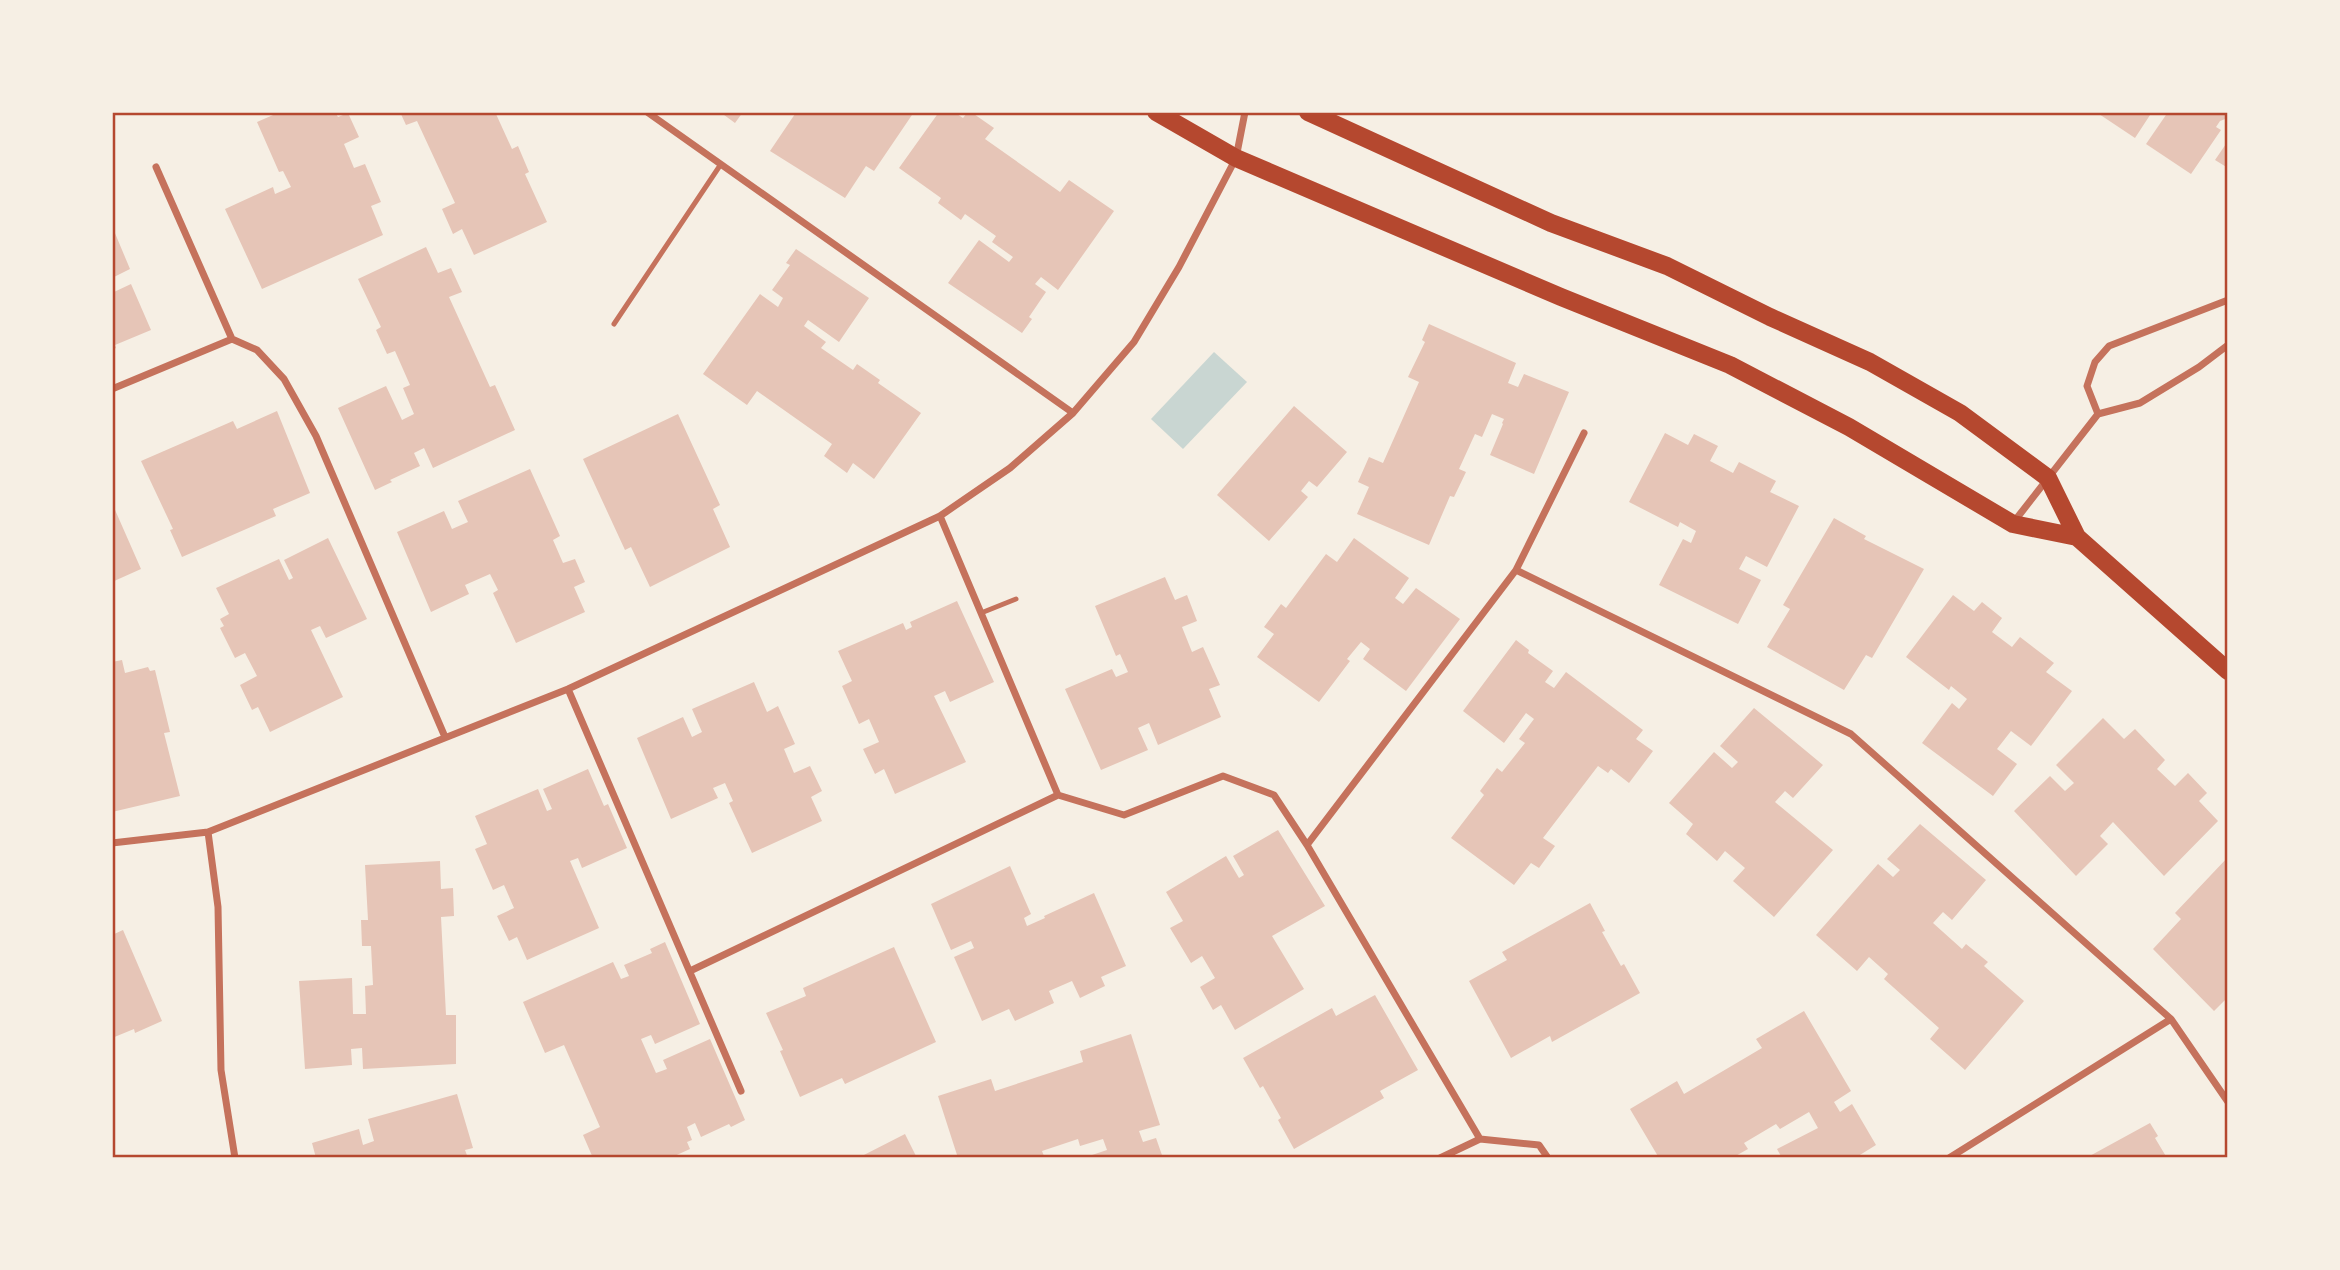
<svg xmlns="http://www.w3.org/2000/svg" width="2340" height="1270" font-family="'Asap Condensed',sans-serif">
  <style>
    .water { fill: #c9d6d2 }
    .building { fill: #e6c5b7 }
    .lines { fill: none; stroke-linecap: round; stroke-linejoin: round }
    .service { stroke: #c5725c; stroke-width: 5 }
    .minor { stroke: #c5725c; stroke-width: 7 }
    .primary { stroke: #b5482f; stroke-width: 18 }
    .neatline { fill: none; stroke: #b5482f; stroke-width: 2.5 }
  </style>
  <rect width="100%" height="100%" fill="#f6efe4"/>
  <path class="water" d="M1214,352L1247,382L1183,449L1151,419Z"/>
  <path class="building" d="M280,112H335L338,117L348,113L359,137L344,144L354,168L365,164L381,202L371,206L383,235L262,289L225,209L273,187L275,194L291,187L283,171L279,172L257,122Z
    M400,112H500L496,114L512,149L518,146L529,172L525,174L547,222L474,255L462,229L453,234L442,209L455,203L417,121L406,125Z
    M720,112H743L735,123Z
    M792,112H914L874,171L866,166L845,198L770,151L795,114Z
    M939,112H954L963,118L968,112H971L994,128L985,139L1060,192L1069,180L1114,211L1058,290L1041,277L1035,284L1046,292L1029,317L1032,319L1022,333L948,283L979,240L1009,262L1013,257L992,242L996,236L965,214L961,220L938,203L941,198L899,168Z
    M2096,112H2152L2135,138Z
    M2168,112H2228V118L2220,121L2216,127L2221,130L2191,174L2146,144Z
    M2228,141V168L2215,160Z
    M112,226L130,269L112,278Z
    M426,247L438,273L451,268L462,292L449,297L490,387L495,385L515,430L433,468L424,448L414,453L420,466L390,480L392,482L375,490L338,408L386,386L402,420L414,414L403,388L410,385L395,351L387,354L376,330L381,327L358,279Z
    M796,249L869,298L839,342L808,320L804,326L826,342L821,348L853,370L857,364L880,380L878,383L921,413L874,479L853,463L847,473L824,456L832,444L757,391L747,405L703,374L760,294L778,307L783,298L772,290L790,265L786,263Z
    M131,284L151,330L115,345L116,348L112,350V287L114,292Z
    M1429,324L1516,363L1508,383L1518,387L1524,374L1569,392L1534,474L1490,455L1503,424L1502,423L1504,419L1492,414L1482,437L1475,434L1459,469L1466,472L1454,497L1450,496L1429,545L1357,514L1369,487L1358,482L1369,457L1383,463L1419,382L1408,377L1425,342L1422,340Z
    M1294,406L1347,452L1317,487L1309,481L1301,491L1308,497L1269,541L1217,495Z
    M277,411L310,493L273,509L276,516L182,557L170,530L173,529L141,461L233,421L237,429Z
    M678,414L720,505L713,509L730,547L650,587L631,547L625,550L583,459Z
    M1665,433L1688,445L1694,434L1718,446L1710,461L1733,473L1739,462L1776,481L1770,492L1799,506L1767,567L1746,556L1739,569L1761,580L1738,624L1659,585L1683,539L1691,543L1696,531L1680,522L1678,527L1629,502Z
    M530,469L560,536L553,540L563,563L575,559L585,582L574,587L585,612L516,643L493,593L498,590L490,574L465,585L469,594L431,612L397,532L444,511L452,529L468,522L458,501Z
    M112,503L141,569L112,582Z
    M1834,518L1866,536L1864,539L1924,569L1872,658L1866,655L1844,690L1767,647L1790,609L1783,605Z
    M328,538L367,619L326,638L320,626L311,630L343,697L270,732L258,707L252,710L240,685L257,676L245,653L235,658L220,628L224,626L220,619L229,614L216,588L279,559L289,580L293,578L284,560Z
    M1354,538L1409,578L1395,598L1403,604L1416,588L1460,619L1406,691L1363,659L1370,649L1361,642L1347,659L1350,661L1319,702L1257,657L1274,634L1264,627L1281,604L1286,608L1326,554L1337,562Z
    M1165,577L1175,600L1187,595L1197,621L1182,627L1192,652L1203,647L1220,685L1209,689L1221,717L1158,745L1149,723L1138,728L1148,750L1101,770L1065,689L1112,669L1116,677L1128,672L1120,654L1116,656L1095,606Z
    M1953,595L1974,611L1982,602L2002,618L1992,632L2012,647L2020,637L2054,663L2046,672L2072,691L2031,746L2011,731L1997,749L2017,764L1993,796L1922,743L1952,703L1959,709L1967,699L1951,686L1949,690L1906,657Z
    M957,601L994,682L950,702L945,691L934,696L966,762L895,794L884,769L875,774L863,749L879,742L869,719L859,724L842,686L852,681L838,651L903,623L906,630L912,627L910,622Z
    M1516,640L1529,650L1528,653L1553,671L1545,682L1554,688L1566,672L1643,730L1636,739L1653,751L1629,783L1611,769L1608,773L1598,766L1543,838L1555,846L1539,868L1531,863L1514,885L1451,838L1484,795L1480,791L1497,768L1502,772L1525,743L1519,739L1534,719L1526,713L1504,743L1463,711Z
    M122,660L125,673L148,667L150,671L155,670L170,732L164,733L180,796L112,812V662Z
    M754,682L767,712L778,706L795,744L784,749L794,773L810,766L822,791L811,797L822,821L752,853L729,803L733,801L725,783L713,788L718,798L671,819L637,738L683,717L692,737L702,732L692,709Z
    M1754,708L1823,765L1793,798L1785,791L1775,802L1833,850L1774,917L1733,881L1745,868L1725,851L1717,861L1686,834L1693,824L1669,803L1714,752L1732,768L1738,762L1720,746Z
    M2103,718L2124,739L2135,729L2165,760L2157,769L2175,786L2188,773L2207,793L2199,801L2218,821L2164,876L2113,822L2100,836L2108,844L2076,876L2014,811L2050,776L2065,791L2074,783L2056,765Z
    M588,769L604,806L608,804L627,848L582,868L578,858L570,861L599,928L527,960L517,937L509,941L497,916L514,908L504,885L493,890L475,849L487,844L475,816L538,789L547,811L552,809L543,789Z
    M1920,824L1986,880L1952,920L1943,912L1933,923L1962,949L1966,944L1988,962L1984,966L2024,1001L1965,1070L1930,1039L1939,1028L1884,979L1888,974L1869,957L1857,971L1816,935L1878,864L1893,877L1900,870L1887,859Z
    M1278,830L1325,906L1272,936L1304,989L1235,1030L1221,1005L1213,1010L1200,987L1215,978L1202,956L1191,963L1170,928L1183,921L1166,892L1226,856L1239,878L1244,875L1233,856Z
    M2228,857V997L2214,1011L2153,949L2181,919L2175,913Z
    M440,861L441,889L453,888L454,916L441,917L446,1015H456V1064L363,1069L362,1048L351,1049L352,1065L305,1069L299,981L352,978L353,1014H366L365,986L373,985L371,946H362L361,920H368L365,865Z
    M1010,866L1031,914L1024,918L1027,926L1045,918L1044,916L1094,893L1126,966L1101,977L1105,986L1080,998L1072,981L1049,991L1054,1003L1015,1021L1009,1009L982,1021L954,957L974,948L971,941L951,950L931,904Z
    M1590,903L1605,931L1602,932L1621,966L1624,964L1640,993L1552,1042L1550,1036L1511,1058L1469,981L1507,960L1502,952Z
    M123,930L162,1021L135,1033L134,1029L112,1038V935Z
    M665,942L700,1024L655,1044L651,1035L641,1039L656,1073L667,1069L663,1060L710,1039L745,1120L731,1127L729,1124L701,1137L695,1123L687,1127L692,1140L687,1142L690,1149L670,1158H593L583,1135L600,1127L564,1045L545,1053L523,1002L613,962L621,979L629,976L624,965L652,953L650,949Z
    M894,947L936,1042L845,1084L842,1078L800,1097L780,1051L783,1050L766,1013L806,996L803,988Z
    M1375,995L1418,1070L1380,1091L1384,1098L1294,1149L1278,1120L1281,1118L1263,1086L1260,1088L1243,1058L1332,1008L1336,1016Z
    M1804,1011L1851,1091L1834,1102L1840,1112L1852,1104L1876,1145L1855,1158H1782L1777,1149L1818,1128L1809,1112L1780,1129L1776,1124L1744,1143L1748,1149L1732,1158H1659L1630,1109L1677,1081L1684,1094L1762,1048L1756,1039Z
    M1131,1034L1160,1125L1139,1131L1143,1142L1156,1138L1163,1158H1083L1107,1150L1103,1139L1080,1146L1078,1139L1042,1151L1044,1156L1039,1158H958L938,1096L991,1079L995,1091L1083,1062L1080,1051Z
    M457,1094L473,1148L465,1150L468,1158H316L312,1143L359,1129L363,1145L374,1141L368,1119Z
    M2150,1123L2158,1136L2155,1138L2167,1158H2086Z
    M905,1134L917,1158H858Z"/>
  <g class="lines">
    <path class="service" d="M614,324L721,164
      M981,613L1016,599"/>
    <path class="minor" d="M647,112L1073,413
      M156,167L232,339L257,350L284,379L316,436L445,737
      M112,389L232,339
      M2098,414L2087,386L2095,362L2109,346L2228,300
      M940,516L1058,795
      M2013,523L2098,414L2140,403L2199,367L2228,345
      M1516,570L1851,734L2171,1019L2228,1102
      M568,689L741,1091
      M208,832L218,907L221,1070L235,1158
      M112,843L208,832L568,689L940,516L1010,468L1073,413L1134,342L1179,267L1236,158L1245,112
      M1307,845L1516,570L1584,433
      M690,971L1058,795L1124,815L1223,776L1274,795L1307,845L1480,1139
      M1440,1158L1480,1139L1539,1145L1548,1158
      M1949,1158L2171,1019"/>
    <path class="primary" d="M1156,112L1236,158L1561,297L1730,365L1849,427L2013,524L2077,537
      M1308,112L1551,223L1667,266L1770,317L1870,362L1960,413L2048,478L2077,537L2228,671"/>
  </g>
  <rect width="2340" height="1270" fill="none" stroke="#f6efe4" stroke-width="228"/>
  <rect x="114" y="114" width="2112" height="1042" class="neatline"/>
</svg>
